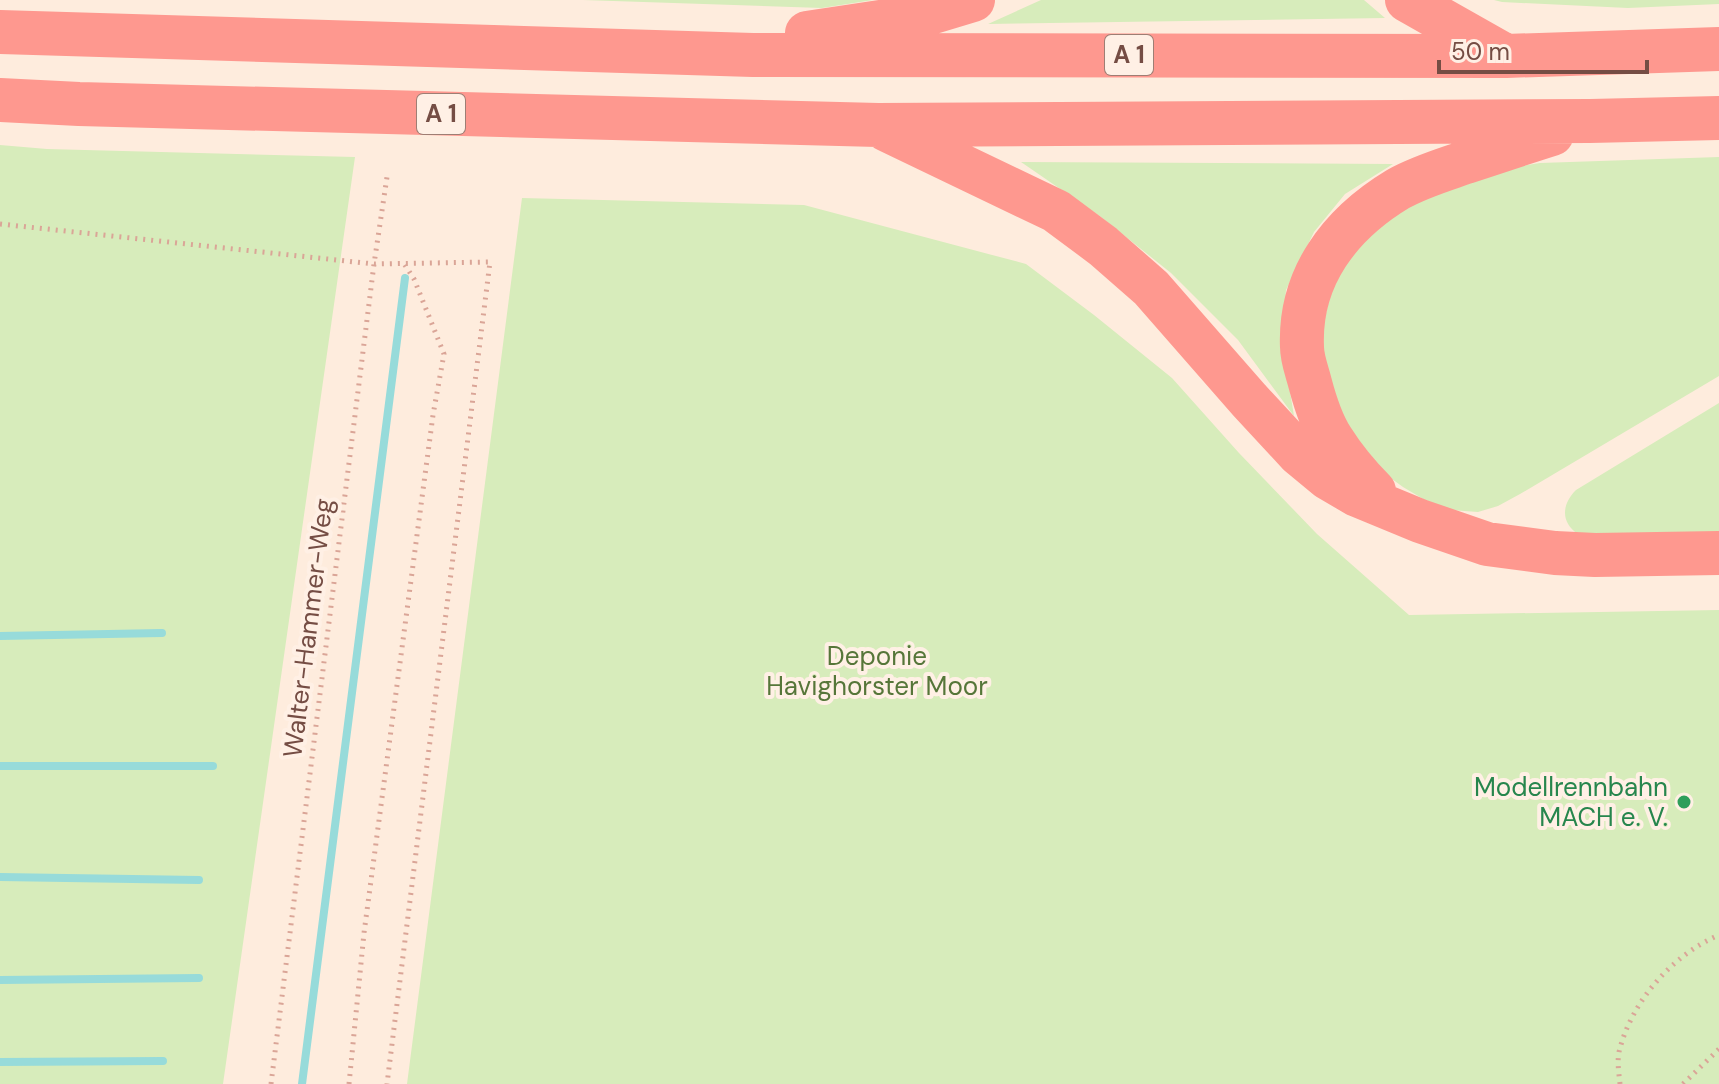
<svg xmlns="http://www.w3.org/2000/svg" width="1719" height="1084" font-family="'DM Sans',sans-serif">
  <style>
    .green { fill: #d7ecbb }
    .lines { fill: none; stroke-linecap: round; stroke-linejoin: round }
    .stream { stroke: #97dbda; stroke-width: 8 }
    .path { stroke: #daa597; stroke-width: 5; stroke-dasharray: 2 6; stroke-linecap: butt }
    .motorway { stroke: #fe988f; stroke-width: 44 }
    .leisure-dot { fill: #2e9e5b; stroke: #fff0e5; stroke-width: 3 }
    .labels { text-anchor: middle; stroke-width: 8; stroke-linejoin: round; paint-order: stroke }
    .shield { fill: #fff0e5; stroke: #9e7e74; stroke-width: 2 }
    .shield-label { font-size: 24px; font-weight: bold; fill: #754d44 }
    .street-label { font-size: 26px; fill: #754d44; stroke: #fff0e5 }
    .park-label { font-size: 26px; fill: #567639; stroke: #fff0e5 }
    .leisure-label { font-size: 26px; fill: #27864d; stroke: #fff0e5; text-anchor: end }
  </style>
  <rect width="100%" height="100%" fill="#feecdd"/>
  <path class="green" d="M583,0H873L822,8Z
    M1041,0H1364L1385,18L988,24Z
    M1494,0H1719V4L1628,8L1502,2Z
    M0,145L47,149L355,157L223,1084H0Z
    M1719,157V376L1520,494L1498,506L1478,512L1451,510L1435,506L1403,487L1381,471L1350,434L1317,352L1336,270L1397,207L1500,169L1540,163Z
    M1021,162L1393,164L1345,194L1314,232L1286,290L1282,343L1294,416L1238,340L1171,273L1101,217Z
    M522,198L804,205L1026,264L1094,315L1172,378L1239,453L1317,534L1409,615L1719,610V1084H407Z
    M1719,403V534H1578C1560,522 1562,504 1576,490Z"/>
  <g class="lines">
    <path class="stream" d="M0,636L162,633
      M0,766H213
      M0,877L199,880
      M0,980L199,978
      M0,1062L163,1061
      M302,1084L405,278"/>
    <path class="path" d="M0,224L374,264L490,262L387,1084
      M271,1084L374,264L387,177
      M349,1084L364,933L433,415L444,354L414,279L403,262
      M1620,1084C1619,1074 1617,1062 1619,1052C1631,1002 1672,955 1719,935
      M1683,1084L1719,1049"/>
    <path class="motorway" d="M1407,0L1504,55
      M0,32L753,55L1506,56L1719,49
      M807,33L920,16L973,0
      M0,100L79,104L878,125L1590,121L1719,118
      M887,130L1056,211L1103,246L1151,288L1249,400L1299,454L1328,478L1357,495L1420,521L1487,544L1555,553L1595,555L1719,553
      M1374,491C1358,475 1344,458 1332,439C1321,422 1315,402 1310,383C1307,371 1302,359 1302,347C1299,277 1340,224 1398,189C1419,177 1443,170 1466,162C1494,153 1523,143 1552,134"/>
  </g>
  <circle class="leisure-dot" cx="1684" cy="802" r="8"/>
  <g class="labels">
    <g class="shield">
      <rect x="1105" y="35" width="48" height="40" rx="6"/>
      <rect x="417" y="94" width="48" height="40" rx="6"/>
    </g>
    <g class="shield-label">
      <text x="1129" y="63">A 1</text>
      <text x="441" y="122">A 1</text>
    </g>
    <g class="street-label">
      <text transform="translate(308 628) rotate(-83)" y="9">Walter-Hammer-Weg</text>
    </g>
    <g class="park-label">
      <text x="877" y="665">Deponie<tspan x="877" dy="30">Havighorster Moor</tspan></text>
    </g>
    <g class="leisure-label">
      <text x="1668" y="796">Modellrennbahn<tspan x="1668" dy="30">MACH e. V.</tspan></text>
    </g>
  </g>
  <path d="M1439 60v12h208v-12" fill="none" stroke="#754d44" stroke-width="4"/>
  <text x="1451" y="60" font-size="24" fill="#754d44" stroke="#fff0e5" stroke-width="6" paint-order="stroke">50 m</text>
</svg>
